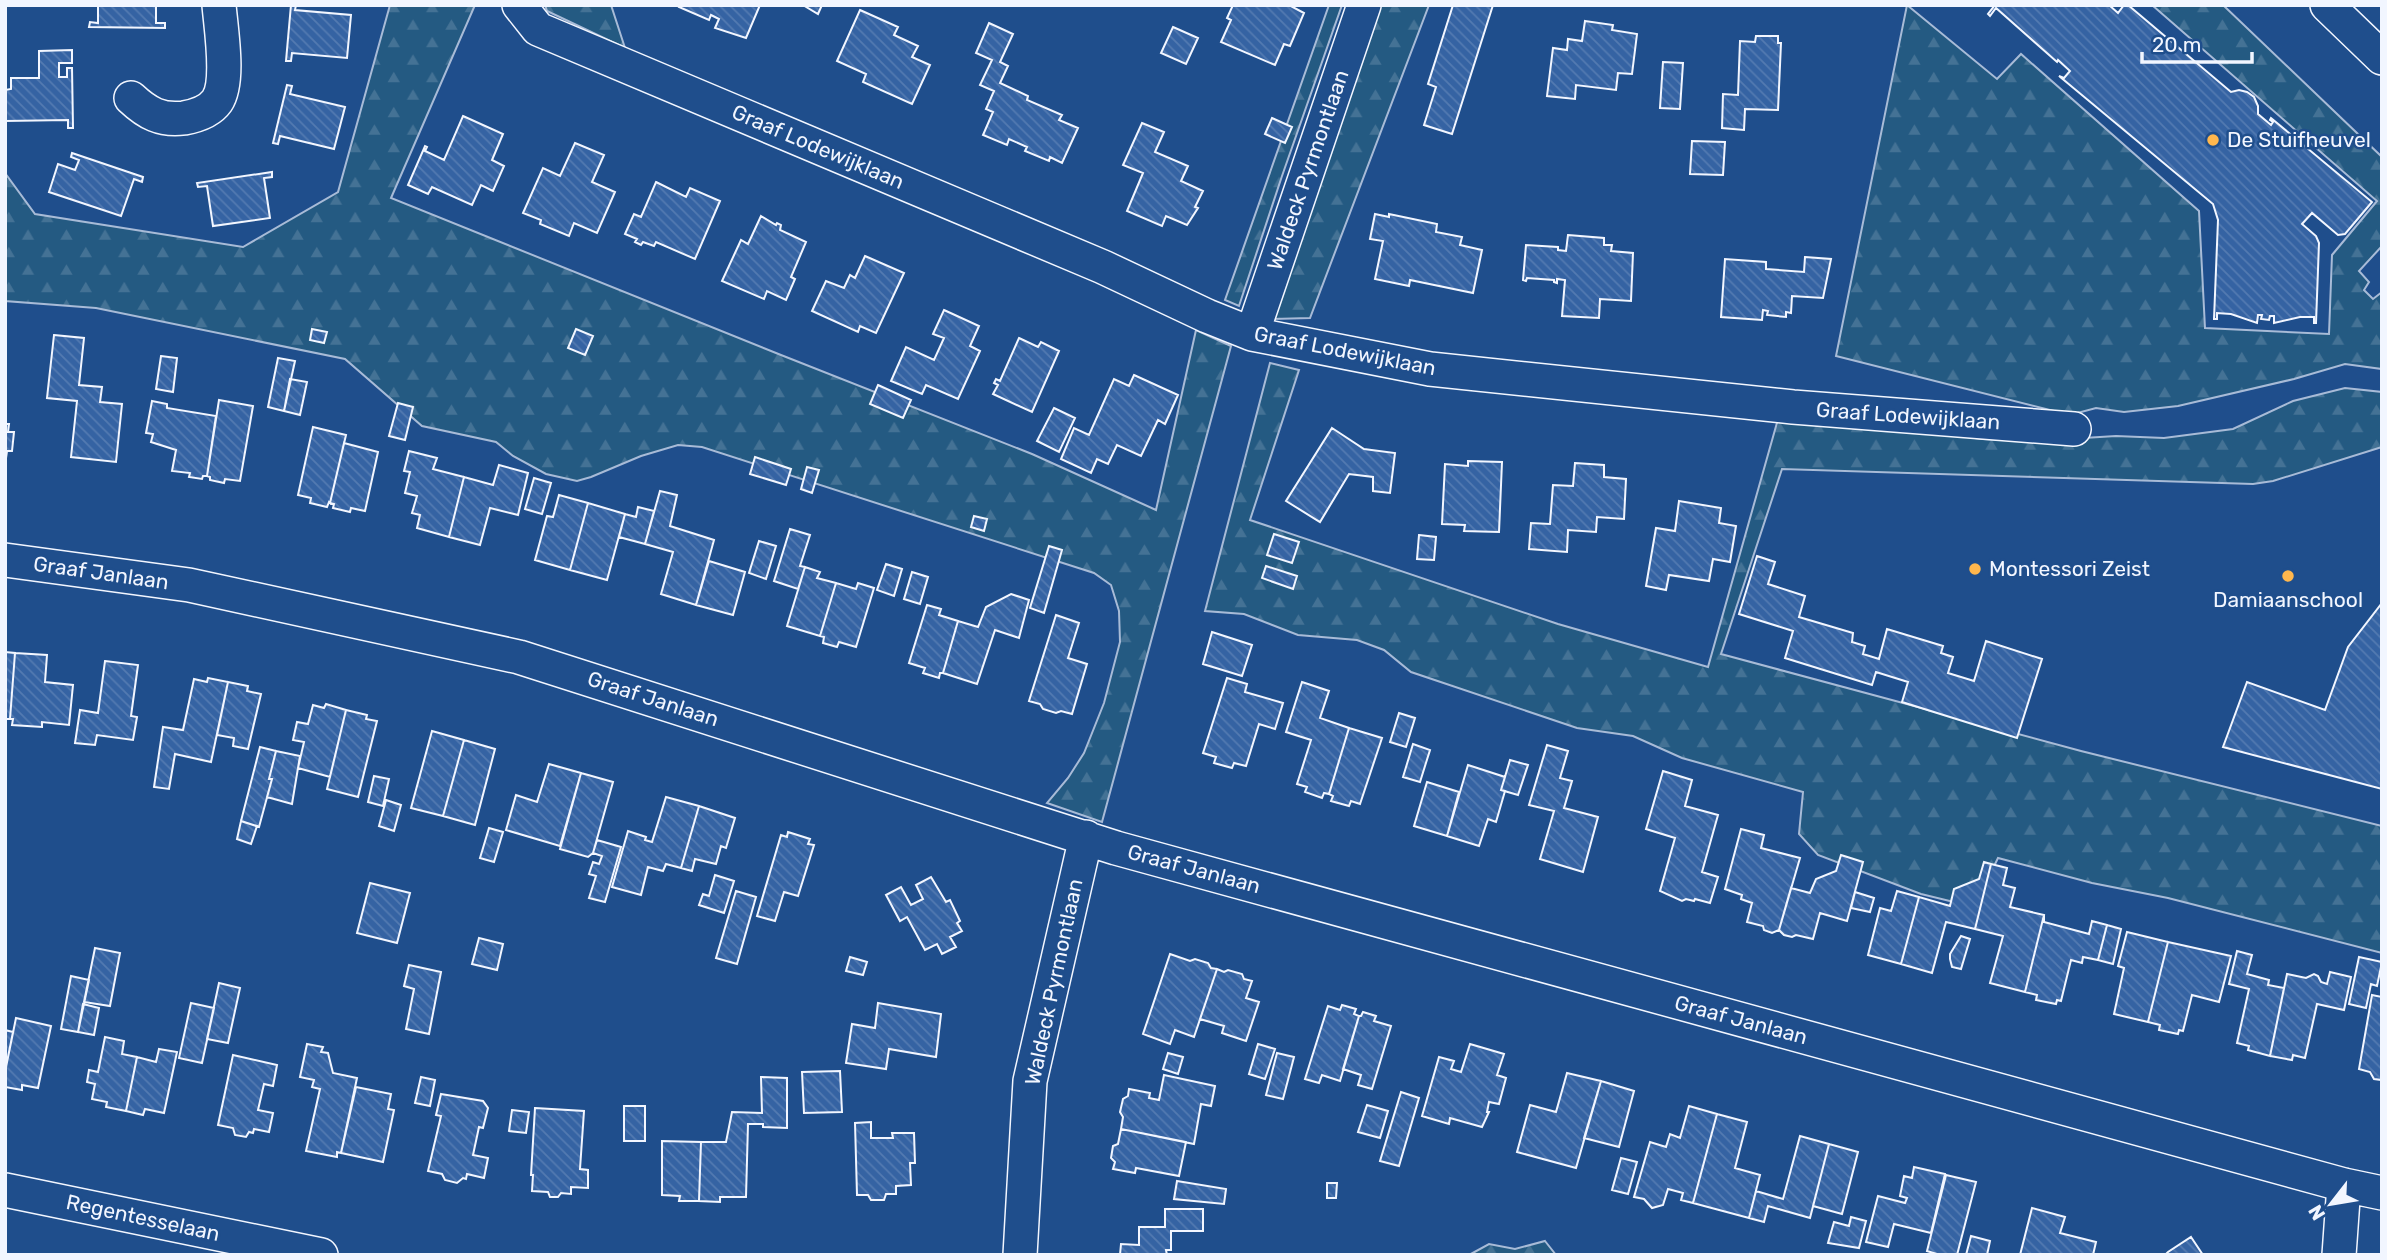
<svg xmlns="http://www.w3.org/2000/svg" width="2387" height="1260" font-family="Rubik,sans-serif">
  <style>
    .forest { fill: url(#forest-firs); stroke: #a8bbd7; stroke-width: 2 }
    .building { fill: url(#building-back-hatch); stroke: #f2f6ff; stroke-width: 2 }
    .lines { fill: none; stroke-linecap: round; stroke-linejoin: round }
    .minor-casing { stroke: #f2f6ff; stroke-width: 36 }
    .minor { stroke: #1f4e8c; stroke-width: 33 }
    .poi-dot { fill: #ffb74d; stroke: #1f4e8c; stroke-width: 2.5 }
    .labels { text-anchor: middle; stroke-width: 5; stroke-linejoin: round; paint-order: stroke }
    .poi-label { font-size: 21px; fill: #f2f6ff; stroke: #1f4e8c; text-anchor: start }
    .street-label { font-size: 21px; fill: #f2f6ff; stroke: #1f4e8c }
  </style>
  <defs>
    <pattern id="forest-firs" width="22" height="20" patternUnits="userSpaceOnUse" patternTransform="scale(1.75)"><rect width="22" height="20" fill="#245a82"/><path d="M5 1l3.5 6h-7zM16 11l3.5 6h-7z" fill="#447295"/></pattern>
    <pattern id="building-back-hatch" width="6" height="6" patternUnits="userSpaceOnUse" patternTransform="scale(1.75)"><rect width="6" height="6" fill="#3563a3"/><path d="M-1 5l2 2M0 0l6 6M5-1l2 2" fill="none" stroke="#537ab1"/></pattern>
  </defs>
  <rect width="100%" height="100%" fill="#1f4e8c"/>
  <path class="forest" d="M390,5H475L391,198L781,355L1032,454L1156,510L1196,330L1231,346L1102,822L1047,803L1068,778L1084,753L1104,703L1120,642L1119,611L1111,585L1094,573L702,447L678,445L641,456L591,477L577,481L546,474L513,456L496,442L422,426L345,359L96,308L5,301V173L35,214L243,247L338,192Z
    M545,5H611L625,48L547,11Z
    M1329,5H1342L1282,176L1239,306L1225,300Z
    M1377,5H1429L1310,318L1273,319Z
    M1907,5L1997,79L2021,54L2199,211L2205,328L2329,334L2332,255L2377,201L2152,5H2223L2382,157V246L2359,271L2369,282L2364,290L2373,299L2382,292V369L2345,364L2294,379L2178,406L2124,412L2096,408L2070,415L1836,356Z
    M1270,363L1299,370L1250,520L1558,624L1708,667L1780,412L1982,439L2035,441L2116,436L2164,438L2233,429L2293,401L2345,388L2382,392V447L2273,481L2253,484L1782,469L1721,654L2081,751L2382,826V953L2168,898L2092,883L1998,858L1978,899L1962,904L1921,894L1818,855L1799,834L1803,792L1682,758L1633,736L1577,728L1411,672L1384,650L1357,640L1298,635L1244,614L1205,611Z
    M1545,1241L1556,1255H1469L1489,1244L1515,1249Z"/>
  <path class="building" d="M98,5H156V23H165V28L89,27L90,22L98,23Z
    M291,5H296L295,10L351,15L347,58L292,53L291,61H286Z
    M680,5H760L746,38L715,28L719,19L711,15L709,20L679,7Z
    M803,5H822L818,14Z
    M1233,5H1289L1304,13L1290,46L1284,44L1275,65L1221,42L1231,20L1227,18Z
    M1453,5H1493L1452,134L1424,125L1436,87L1428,84Z
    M1995,5H2109L2118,13L2124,5H2128L2231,92L2239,90L2247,92L2254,97L2258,106V114L2271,125L2273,122L2270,120L2271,118L2372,202L2345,234L2338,235L2312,213L2302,224L2316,236L2319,243L2316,323H2314V317H2300L2274,323V316H2270L2269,320L2261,319L2262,315H2258L2257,323L2231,314L2217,313V319H2214L2218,220L2213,204L2059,76L2064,78L2070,71L2058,60L2057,62L1996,8L1990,16L1988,14Z
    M860,10L898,27L894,35L918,46L912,57L930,65L912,104L863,82L866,74L837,61Z
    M1585,21L1613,25L1612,30L1637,34L1632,74L1618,73L1616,90L1576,85L1575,99L1547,96L1553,48L1567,50L1568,39L1582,41Z
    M989,23L1013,34L1000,62L1008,66L1000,83L1028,96L1027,100L1062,115L1059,120L1078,128L1062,163L1050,157L1049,161L1025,151L1027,147L1009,139L1007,145L983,135L993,112L986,109L994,91L980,85L992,60L976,53Z
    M1173,27L1198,38L1186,64L1161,53Z
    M1756,36H1778V43H1781L1778,110L1745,109L1744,130L1722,128L1723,94L1738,95L1740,41L1755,42Z
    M72,50V63H59V77H67V68H72L73,128H68V120L5,121V90L11,89V78H39V51Z
    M1663,62L1683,63L1680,109L1660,108Z
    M287,85L292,86L290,94L345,107L334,149L280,136L278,144L273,143Z
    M463,116L503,134L492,160L504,166L493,191L481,185L472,205L432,187L428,194L408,185L425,146L427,147L425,151L444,160Z
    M1272,118L1292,127L1285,143L1265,134Z
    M1142,123L1164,132L1155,152L1188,166L1181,181L1203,191L1195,207L1198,208L1187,225L1166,216L1162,226L1127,211L1143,173L1123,165Z
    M1692,141L1725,142L1723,175L1690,174Z
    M575,143L604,155L592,182L615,192L597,233L574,223L569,236L540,224L541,220L523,213L543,168L560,176Z
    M72,153L143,177L142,182L134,179L121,216L49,192L58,164L75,170L79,160L71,157Z
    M272,172V177L264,178L270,218L213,226L207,186L198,187L197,183Z
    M656,182L686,197L690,188L720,201L695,259L656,242L654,246L643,242L641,245L635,242L637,239L625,234L634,214L641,217Z
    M1375,214L1389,217V214L1437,224L1436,232L1462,237L1460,245L1482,250L1473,293L1410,280L1409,286L1375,279L1383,241L1370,239Z
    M761,216L776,225L777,223L781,225L780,230L806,242L791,277L795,279L786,300L767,291L764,299L722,281L741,240L748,244Z
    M1568,235L1604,238V245H1612L1611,251L1633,253L1631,301L1600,299L1599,318L1562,316L1565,280L1557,279V283L1554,282V280L1527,278L1526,281L1523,280L1526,245L1558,247V250L1566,251Z
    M865,256L904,273L876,333L860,326L858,332L812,311L826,281L844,288L850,275L855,278Z
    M1805,257L1831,259L1823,298L1792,296L1791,313L1786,312V317L1767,315L1768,311L1763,310L1762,320L1721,317L1725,259L1766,262V269L1804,272Z
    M944,310L979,326L970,346L980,351L958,399L926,385L922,394L891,381L906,347L934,360L944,338L933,334Z
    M312,329L327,332L324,343L310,340Z
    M576,329L593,336L585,355L568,348Z
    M54,335L84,338L79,385L102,387L100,402L122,404L116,462L71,457L77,401L47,398Z
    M1019,338L1038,347L1041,342L1059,351L1032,412L993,394L998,385L994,383L996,379L1000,381Z
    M161,356L177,358L173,392L156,389Z
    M278,358L295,361L284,411L268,407Z
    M1134,375L1178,395L1165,424L1158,420L1141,456L1117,445L1108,464L1097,459L1091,473L1061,459L1074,428L1089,435L1114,379L1129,386Z
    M290,379L307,382L300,415L284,411Z
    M878,385L911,400L903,418L870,404Z
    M219,400L253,406L240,481L225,479L224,483L210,480V477L207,476Z
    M152,401L167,404V408L216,416L207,476H203L202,479L189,477L190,473L172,471L176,450L151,442L153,434L146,433Z
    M398,403L413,407L405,440L389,436Z
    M1054,408L1075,418L1059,452L1037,441Z
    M5,424H9L8,432H14L12,451H7L6,458Z
    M313,427L346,435L330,503L329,502L327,507L310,503L311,498L298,495Z
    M1332,428L1364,449L1395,453L1390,493L1373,491V477L1349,474L1320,522L1286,501Z
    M344,443L378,452L365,511L351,508L350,512L333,508L334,504L330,503Z
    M409,451L437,458L433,469L464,477L449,537L417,528L420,515L412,513L417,496L405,493L410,472L404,471Z
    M755,457L791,469L786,485L750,474Z
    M1468,461L1502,462L1499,532L1464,531L1465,525L1442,524L1445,464L1468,466Z
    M1575,463L1604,465V477L1626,479L1624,519L1597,517L1596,532L1568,530L1567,552L1529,549L1531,523L1550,524L1553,485L1573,486Z
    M499,465L528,473L518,515L490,508L480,545L449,537L464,477L493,485Z
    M807,467L819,470L812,493L801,489Z
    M534,478L551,483L542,514L525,509Z
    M660,491L677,495L670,526L714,540L696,605L661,594L673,552L645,544Z
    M559,495L588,503L570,570L535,560L547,516L553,517Z
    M1679,501L1721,508L1719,523L1736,526L1730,562L1713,559L1709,581L1669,575L1666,590L1646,586L1656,528L1675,531Z
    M588,503L625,514L607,580L570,570Z
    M638,507L654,511L645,544L619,537L625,514L636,517Z
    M974,516L987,519L984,531L971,527Z
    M790,529L810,535L800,566L805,567L798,589L774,581Z
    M1274,534L1299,542L1292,563L1267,555Z
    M1419,535L1436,537L1434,560L1417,559Z
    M759,541L776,546L766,579L749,573Z
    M1049,546L1062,550L1044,613L1030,608Z
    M1757,556L1775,562L1768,584L1805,596L1799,617L1853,633L1852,642L1865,646L1863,654L1879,659L1887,629L1943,646L1941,653L1953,657L1948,673L1974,681L1986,641L2042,659L2017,738L1902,702L1908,682L1876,672L1872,685L1785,658L1793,631L1739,614Z
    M709,561L745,572L733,615L696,605Z
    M886,564L902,569L894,596L877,590Z
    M1266,566L1297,576L1293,589L1262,578Z
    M805,567L820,572L817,578L836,583L820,636L787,626Z
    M912,572L928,577L920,604L904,599Z
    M836,583L856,589L858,583L874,588L856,647L839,642L837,647L823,643L824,637L820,636Z
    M1011,594L1029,600L1019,638L995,630L977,684L943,673L958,621L978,627L986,607Z
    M2382,603V789L2223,747L2247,682L2325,710L2348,647Z
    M927,605L941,609L939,615L958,621L943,673H940L939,678L923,673L925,668L909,663Z
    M1056,615L1079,623L1068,658L1087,664L1072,714L1061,711L1056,713L1043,709L1040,704L1029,701Z
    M1212,632L1252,645L1242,676L1203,664Z
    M5,652L15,653L10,719H5Z
    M15,653L47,655L45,682L73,685L69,725L42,722V727L12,725L13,719H10Z
    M105,661L138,665L131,716L137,717L133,740L97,735L95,745L75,743L80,710L98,713Z
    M208,678L228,682L211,762L175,754L169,789L154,787L163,727L183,730L194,679L207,682Z
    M1227,678L1247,684L1245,692L1283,703L1275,729L1259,724L1246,766L1234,763L1232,768L1214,763L1216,757L1203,753Z
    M228,682L248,686L247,691L261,694L248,749L233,746L234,738L217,735Z
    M1302,682L1329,691L1320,718L1349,728L1329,794L1324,793L1322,798L1305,792L1307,787L1297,784L1311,740L1286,732Z
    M326,704L346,710L330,777L298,768L304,742L293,740L297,722L308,724L313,705L324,708Z
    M346,710L367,715L366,719L377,721L358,797L327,789Z
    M1399,713L1415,718L1406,747L1390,742Z
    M1349,728L1382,738L1360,804L1351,801L1349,806L1331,801L1333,796L1329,794Z
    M432,731L464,740L443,816L411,808Z
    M464,740L495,749L475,825L443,816Z
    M1413,744L1430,750L1420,782L1403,777Z
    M1547,745L1568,751L1560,778L1572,781L1564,808L1598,817L1583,872L1540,859L1554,811L1529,805Z
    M260,747L276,751L269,779H272L259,827L241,821Z
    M276,751L300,756L292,804L267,797L272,779H269Z
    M1510,760L1528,765L1518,795L1501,790Z
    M549,764L581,773L560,846L506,830L516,795L537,802Z
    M1468,765L1505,777L1501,790L1505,791L1496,822L1488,819L1479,846L1447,836Z
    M1663,771L1692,780L1685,806L1718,815L1702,872L1718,877L1710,903L1695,899L1694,901L1686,899L1682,901L1660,891L1675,838L1646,829Z
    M581,773L613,782L593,853L588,857L560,849Z
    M374,776L389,779L383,806L368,802Z
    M1427,782L1459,792L1447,836L1414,826Z
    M666,797L699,806L681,868L666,864L663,871L648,867L641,895L612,887L628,831L646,837L645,840L652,842Z
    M386,800L401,805L394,831L379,826Z
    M699,806L735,818L726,848L721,846L716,864L695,859L692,871L681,868Z
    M241,821L257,826L251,844L237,839Z
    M489,828L503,832L494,862L480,858Z
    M1741,829L1764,835L1761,848L1800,858L1779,930L1772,933L1764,930L1763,926L1747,922L1752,903L1741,899L1742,895L1725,889Z
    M788,832L810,839L808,844L814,845L798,896L784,892L775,921L757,916L781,835L787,837Z
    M597,840L621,847L605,902L589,898L596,876L589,874L593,862L599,864L602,856L593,853Z
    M1841,855L1863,862L1847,921L1820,913L1813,939L1796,935L1792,937L1784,935L1779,930L1791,888L1810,893L1816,879L1836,871Z
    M1984,862L1991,864L1975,929L1946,922L1932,973L1901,964L1919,897L1950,906L1954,889L1979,879Z
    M1991,864L2007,868L2003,885L2015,888L2010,907L2044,915L2025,992L1990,983L2003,936L1975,929Z
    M715,875L734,881L724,913L699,905L703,894L709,896Z
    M931,877L946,902L950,900L960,921L957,923L962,931L950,937L956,947L942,954L937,944L925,950L907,917L900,921L886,895L901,887L911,905L923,899L916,885Z
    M370,883L410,893L397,943L357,933Z
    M736,891L756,897L737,964L716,958Z
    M1897,891L1919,897L1901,964L1868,955L1880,908L1891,911Z
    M1855,892L1874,898L1870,912L1851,908Z
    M2044,915V922L2089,934L2092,921L2107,925L2098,960L2083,957L2082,963L2071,960L2061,1001L2057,1000L2056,1004L2036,1000L2037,995L2025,992Z
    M2107,925L2121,929L2113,964L2098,960Z
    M2127,932L2168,942L2148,1022L2114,1014L2124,968L2118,966Z
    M1961,936L1970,939L1961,969L1952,967L1950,959V954Z
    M479,938L503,944L497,970L472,964Z
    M2168,942L2231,956L2219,1002L2192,995L2183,1031L2179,1030L2178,1034L2159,1030L2160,1025L2148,1022Z
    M95,948L120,953L110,1006L84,1002Z
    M2237,951L2252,955L2247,974L2269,980L2268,985L2284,988L2270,1056L2248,1050L2249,1046L2237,1043L2249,989L2229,984Z
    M1170,954L1190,961L1195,959L1208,963L1211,968L1217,969L1194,1037L1175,1030L1170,1044L1143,1034Z
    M850,957L867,962L863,975L846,971Z
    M2359,957L2382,962L2377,986L2371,984L2366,1008L2349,1004Z
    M409,965L441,972L429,1034L406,1029L414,989L404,986Z
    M1217,969L1224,972L1228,970L1242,974L1244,979L1252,981L1246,998L1259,1002L1246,1041L1222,1033L1224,1026L1200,1019Z
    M2330,972L2351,977L2344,1010L2317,1004L2305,1058L2293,1055L2292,1060L2270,1056L2287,974L2306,978L2314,974L2318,976L2321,982L2327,984Z
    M71,976L89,980L78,1032L61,1029Z
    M219,983L240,988L228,1043L207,1039Z
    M2372,995L2382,997V1080L2374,1079L2370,1072L2359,1069Z
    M191,1003L214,1008L202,1063L179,1058Z
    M878,1003L941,1014L936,1057L889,1049L886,1069L846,1063L852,1024L875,1028Z
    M83,1004L99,1008L94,1035L78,1032Z
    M1342,1005L1356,1009L1354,1014L1359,1016L1340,1081L1322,1075L1319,1083L1305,1079L1328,1006L1340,1010Z
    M1363,1012L1376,1016L1374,1021L1391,1026L1372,1089L1358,1085L1361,1075L1343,1069L1359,1016H1361Z
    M16,1018L51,1026L38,1088L22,1085V1090L5,1087V1072Z
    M5,1030L13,1032L5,1072Z
    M105,1037L124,1041L122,1054L137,1057L126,1111L106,1107L107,1102L92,1099L95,1084L87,1082L89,1070L98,1072Z
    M307,1044L323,1047L321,1052L328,1053L333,1073L357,1078L341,1153L337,1152V1157L306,1151L320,1089L312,1087L314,1080L300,1077Z
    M1258,1044L1275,1049L1265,1079L1249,1074Z
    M1470,1044L1504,1054L1497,1075L1506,1078L1499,1104L1489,1102L1487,1112H1489L1482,1127L1450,1118L1449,1124L1422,1116L1439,1057L1454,1061L1451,1069L1461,1072Z
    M159,1049L177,1052L164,1113L145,1109L143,1115L126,1111L137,1057L156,1062Z
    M1168,1053L1183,1057L1178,1074L1163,1069Z
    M1277,1053L1294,1057L1283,1099L1266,1095Z
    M233,1055L277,1065L273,1086L264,1084L258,1110L273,1113L269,1132L254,1129L253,1133L249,1132L246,1137L235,1135L233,1128L218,1125Z
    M840,1071L842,1112L804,1113L802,1072Z
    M1567,1073L1601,1081L1576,1168L1517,1152L1530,1105L1556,1112Z
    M1164,1075L1215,1086L1211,1106L1201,1104L1194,1144L1121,1129L1123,1117L1120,1112L1123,1099L1128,1096L1129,1089L1150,1093L1149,1098L1159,1100Z
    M421,1077L435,1080L430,1106L415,1103Z
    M761,1077L787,1078V1128L763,1127V1124H748L746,1197H720V1202L699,1201L701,1142H726L732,1112L762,1113Z
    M1601,1081L1634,1091L1619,1147L1584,1138Z
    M356,1087L391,1094L388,1109L394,1110L383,1162L341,1153Z
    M1401,1092L1419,1098L1399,1166L1380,1161Z
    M441,1094L483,1101L488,1108L483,1128L479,1127L473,1155L488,1158L484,1178L467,1174L466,1179L463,1178L457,1183L445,1180L442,1174L428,1171L441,1116L436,1115Z
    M1367,1105L1388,1111L1380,1138L1358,1132Z
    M624,1106H645V1141H624Z
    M1689,1106L1717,1114L1693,1203L1681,1200L1683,1193L1668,1189L1663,1205L1652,1208L1644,1199L1634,1197L1650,1142L1666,1147L1670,1134L1680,1138Z
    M535,1108L584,1111L580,1169L588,1170V1188L571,1187V1194L561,1193L558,1197H550L548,1192L532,1191L533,1175H531Z
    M512,1110L529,1112L526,1133L509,1131Z
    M1717,1114L1747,1122L1735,1168L1760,1175L1749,1218L1693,1203Z
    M871,1122V1138H893L892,1133H914L915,1163H910L911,1185L896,1186V1194H886L884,1200H871L868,1195H857L855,1123Z
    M1121,1129L1186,1142L1179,1176L1136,1168L1135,1173L1113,1169L1115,1162L1111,1158L1113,1146L1118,1144Z
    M1800,1136L1829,1144L1810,1218L1768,1206L1764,1222L1749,1218L1756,1191L1783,1199Z
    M662,1141L701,1142L699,1201H679L680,1196L662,1195Z
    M1829,1144L1858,1152L1842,1214L1813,1206Z
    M1621,1158L1637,1162L1628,1194L1612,1190Z
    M1914,1167L1945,1174L1931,1233L1894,1224L1888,1247L1866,1242L1878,1196L1905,1203L1907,1198L1900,1196L1904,1176L1912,1178Z
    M1946,1175L1976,1182L1957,1255H1940L1927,1251Z
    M1177,1181L1226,1189L1224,1204L1174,1199Z
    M1327,1183H1337L1336,1198H1327Z
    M2032,1208L2065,1217L2060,1233L2096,1242L2093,1255H2020Z
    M1165,1209H1203V1231H1171V1250H1166L1167,1255H1104H1120L1121,1244L1139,1245V1227H1165Z
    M1851,1217L1866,1221L1859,1248L1828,1243L1834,1222L1849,1226Z
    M1971,1236L1990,1241L1987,1255H1966Z
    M2191,1237L2203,1255H2165L2168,1252Z"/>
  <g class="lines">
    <defs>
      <path id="minor" d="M519,5L538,29L1103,267L1207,316L1252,334L1430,369L1793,407L2074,429
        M2327,5L2382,58
        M131,98C147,113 161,121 184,118C195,116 210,111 217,101C230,82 221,29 219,5
        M1252,334L1364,5
        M5,560L189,585L519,657L1116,848L2344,1185L2382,1193
        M5,1190L321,1255
        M1020,1255L1030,1081L1086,837
        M2339,1255L2344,1185"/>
    </defs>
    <use href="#minor" class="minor-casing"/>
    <use href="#minor" class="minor"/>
  </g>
  <g class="poi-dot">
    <circle cx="2213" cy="140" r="7"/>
    <circle cx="1975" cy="569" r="7"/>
    <circle cx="2288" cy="576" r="7"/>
  </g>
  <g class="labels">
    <g class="poi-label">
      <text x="2227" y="147">De Stuifheuvel</text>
      <text x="1989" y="576">Montessori Zeist</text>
      <text x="2288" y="607" text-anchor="middle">Damiaanschool</text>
    </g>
    <g class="street-label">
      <text transform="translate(818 147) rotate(23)" y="7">Graaf Lodewijklaan</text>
      <text transform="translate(1308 170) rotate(-71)" y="7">Waldeck Pyrmontlaan</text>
      <text transform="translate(1345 351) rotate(11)" y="7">Graaf Lodewijklaan</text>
      <text transform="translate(1908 416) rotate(4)" y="7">Graaf Lodewijklaan</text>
      <text transform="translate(101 573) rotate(8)" y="7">Graaf Janlaan</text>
      <text transform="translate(653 699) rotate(18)" y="7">Graaf Janlaan</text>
      <text transform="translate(1194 869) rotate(15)" y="7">Graaf Janlaan</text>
      <text transform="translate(1054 982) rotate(-78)" y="7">Waldeck Pyrmontlaan</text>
      <text transform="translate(1741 1020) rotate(15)" y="7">Graaf Janlaan</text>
      <text transform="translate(143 1218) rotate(12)" y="7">Regentesselaan</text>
    </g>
  </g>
  <rect width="2387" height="1260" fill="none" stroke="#f2f6ff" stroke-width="14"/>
  <g transform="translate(2331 1204) rotate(239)" stroke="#1f4e8c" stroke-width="5" paint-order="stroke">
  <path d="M0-5L12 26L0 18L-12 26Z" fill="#f2f6ff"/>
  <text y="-10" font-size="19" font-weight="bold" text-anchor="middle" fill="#f2f6ff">N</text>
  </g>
  <path d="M2142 52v10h110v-10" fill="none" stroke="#f2f6ff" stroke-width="3.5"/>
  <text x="2152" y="52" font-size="21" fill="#f2f6ff" stroke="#1f4e8c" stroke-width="5" paint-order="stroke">20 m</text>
</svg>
